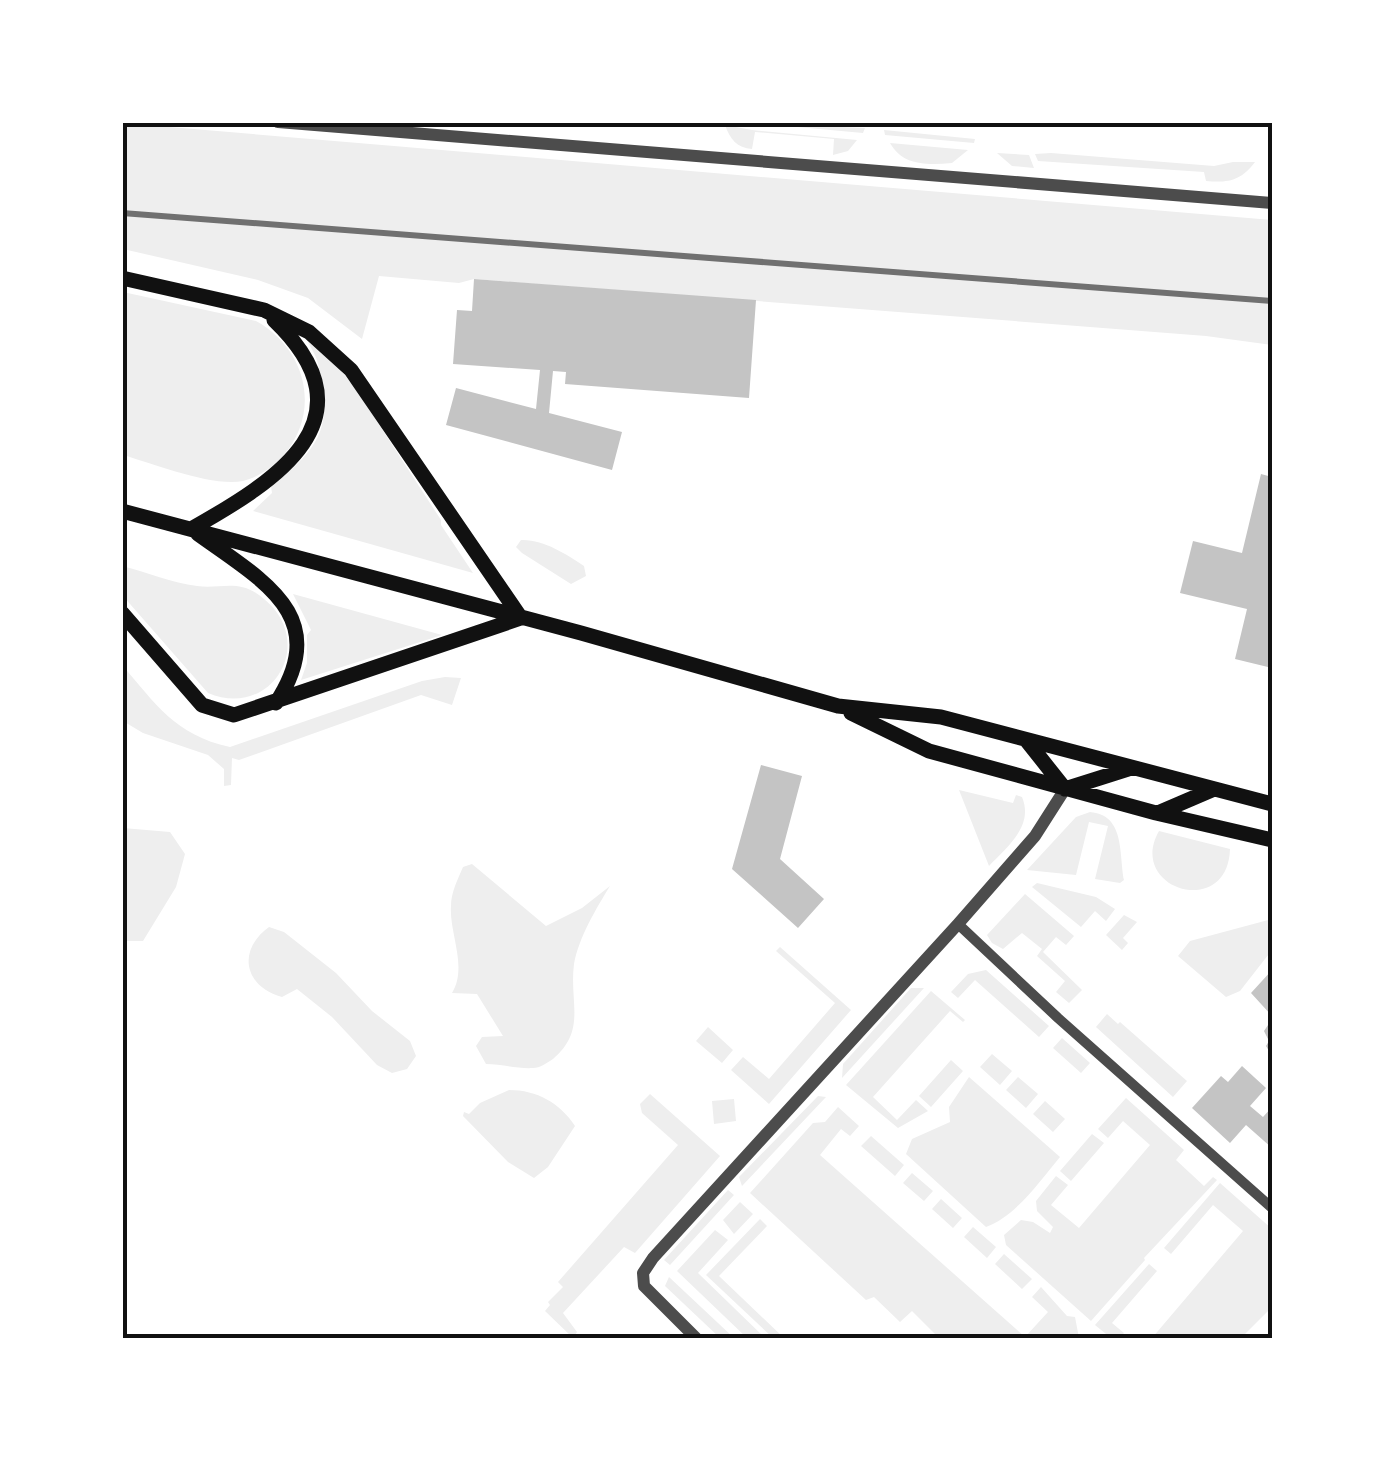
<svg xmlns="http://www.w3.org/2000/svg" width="1395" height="1461" font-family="'PT Serif',serif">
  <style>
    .green { fill: #eee }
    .building { fill: #c4c4c4 }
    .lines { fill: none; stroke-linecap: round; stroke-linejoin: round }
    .minor { stroke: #4c4c4c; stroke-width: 10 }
    .tertiary { stroke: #4c4c4c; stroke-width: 12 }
    .primary { stroke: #111; stroke-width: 15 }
    .rail { stroke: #707070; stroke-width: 6 }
    .neatline { fill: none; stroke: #111; stroke-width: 4 }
  </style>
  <rect width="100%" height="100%" fill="#fff"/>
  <path class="green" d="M122,123L1272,220V345L1206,336L474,279L459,283L379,276L362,339L308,298L258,280L123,249Z
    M753,123L865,128L863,133Z
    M725,125L752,130L857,140L848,151L833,155L834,139L755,132L752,149C737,148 730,139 725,125Z
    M884,130L975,139L974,143L885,135Z
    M890,143L968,150L952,163C927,165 903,166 890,143Z
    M997,153L1029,155L1034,168L1012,166Z
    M1051,153L1214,166L1233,162H1255C1241,181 1228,183 1206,181L1204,172L1038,161L1035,154Z
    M123,292L256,321C307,349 322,413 282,457C273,467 257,478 243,481C212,487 154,464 123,455Z
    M307,341L337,366L356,389L441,520V525L473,573L253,511L272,493L271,486C308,457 332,436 322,385C318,364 320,362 307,341Z
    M521,540C543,539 566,554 584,566L586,576L571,584L522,553L516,547Z
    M122,566C147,572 172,583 197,586C219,589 236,580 256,593C322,636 274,721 208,693L123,596Z
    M293,594L442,635L301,680L307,663V635L311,630Z
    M122,665C156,704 175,735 230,747L422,681L445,677L461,678L452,705L421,695L239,760L232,758L231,785L224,786V769L208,755L143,733L123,721Z
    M959,790L1013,803L1016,795L1022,797C1034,826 1008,846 989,866Z
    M1090,812C1125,815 1119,853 1124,880L1120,883L1095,879L1108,826L1089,822L1076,875L1027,870L1076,817Z
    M123,828L170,832L185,854L176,887L143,941H123Z
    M1159,831L1230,849C1228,920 1126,889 1159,831Z
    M472,864L546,926L582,908L610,886C596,909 579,937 574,964C569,1002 587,1030 553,1059C547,1063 540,1068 533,1068C518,1069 501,1064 486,1064L476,1046L482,1037L503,1036L477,994L452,993C468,967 449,933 451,906C451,892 458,879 463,867Z
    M1037,883L1096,897L1115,909L1106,921L1095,911L1081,927L1032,887Z
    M1025,894L1074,936L1066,945L1056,937L1043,952L1082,990L1069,1003L1056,992L1065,981L1037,956L1042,949L1022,933L1003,949L992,943L987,935Z
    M1124,915L1137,922L1123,938L1128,943L1122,950L1106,935Z
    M1272,919V950L1240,991L1226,997L1178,956L1190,941Z
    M269,927L284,932L336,973L372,1011L410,1041L416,1056L407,1069L392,1073L377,1065L332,1017L297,989L282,997C245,987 236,951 269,927Z
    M780,947L851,1010L769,1104L731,1070L743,1057L769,1079L835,1003L776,951Z
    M986,970L1049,1026L1039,1037L975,980L958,998L951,992L968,974Z
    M911,988H924L842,1078L843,1064Z
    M931,991L965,1020L963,1022L950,1011L873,1097L897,1120L916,1100L928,1111L898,1128L846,1085Z
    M1107,1014L1118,1024L1120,1022L1187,1081L1173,1097L1096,1027Z
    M708,1027L733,1050L722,1063L696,1041Z
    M1062,1038L1090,1063L1081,1073L1053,1048Z
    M992,1054L1012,1071L1000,1085L980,1067Z
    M951,1060L963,1071L931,1107L919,1096Z
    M969,1077L1060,1157C1040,1181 1016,1216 986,1227L906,1154L912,1139L950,1122L949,1107Z
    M1018,1077L1038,1094L1026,1108L1006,1090Z
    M509,1090C537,1090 560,1103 575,1126L548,1167L534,1178L508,1162L463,1116L464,1112L469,1114L480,1103Z
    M650,1094L720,1156L635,1253L624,1247L563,1313L577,1332L573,1338L545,1311L550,1305L548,1302L563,1287L558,1282L678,1145L642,1113L640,1104Z
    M818,1096L826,1097L742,1186L739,1177Z
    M1126,1098L1184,1150L1176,1160L1204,1186L1213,1177L1217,1180L1144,1258L1145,1260L1091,1321L1006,1245L1004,1235L1021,1220L1033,1222L1050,1233L1053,1227L1037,1211L1036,1201L1056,1176L1068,1185L1051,1205L1079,1228L1150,1145L1123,1121L1108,1138L1098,1129Z
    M734,1099L736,1121L714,1124L712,1101Z
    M1045,1101L1065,1119L1053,1132L1033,1114Z
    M838,1107L859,1126L850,1136L841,1129L820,1155L1025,1337L1048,1312L1032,1297L1041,1287L1067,1316L1075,1317L1079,1338H939L912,1311L900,1322L874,1297L866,1300L750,1193L813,1123L825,1122Z
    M1092,1134L1104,1143L1071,1181L1060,1171Z
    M871,1136L904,1165L895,1176L861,1146Z
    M912,1173L933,1191L924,1201L903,1183Z
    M1220,1183L1272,1229V1307L1241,1338H1152L1243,1231L1213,1205L1171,1254L1164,1248Z
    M728,1190L734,1195L670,1265L664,1260Z
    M941,1199L962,1218L953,1228L932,1209Z
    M740,1202L753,1214L734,1234L723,1220Z
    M760,1219L767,1226L719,1276L784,1338H773L706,1275Z
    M973,1227L996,1247L987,1258L964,1237Z
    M715,1230L728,1240L698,1273L765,1338H747L677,1271Z
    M1004,1254L1032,1279L1022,1289L995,1264Z
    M1149,1264L1157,1271L1112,1323L1124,1333L1120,1338H1111L1095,1325Z
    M669,1277L734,1338H720L665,1286Z"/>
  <path class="building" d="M474,279L756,300L749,398L565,384L566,372L553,371L549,413L622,432L612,470L446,425L456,388L536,409L540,370L453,364L457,310L472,311Z
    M1261,474L1272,477V668L1235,659L1247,609L1180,593L1193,541L1242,553Z
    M761,765L802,776L780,859L824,899L798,928L732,869Z
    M1272,970V1016L1251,993Z
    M1272,1019V1056L1266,1046L1269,1041L1264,1031Z
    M1242,1066L1266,1088L1250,1106L1263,1117L1272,1107V1148L1246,1125L1230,1143L1192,1108L1221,1076L1228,1082Z"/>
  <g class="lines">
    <path class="minor" d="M958,924L1058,1018L1272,1208"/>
    <path class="tertiary" d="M278,122L1272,203
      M696,1338L644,1286L643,1273L653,1258L958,924L1035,836L1065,789"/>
    <path class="primary" d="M122,278L264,310L309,332L351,370L521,618
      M122,511L581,633L838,706L941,717L1272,804
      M191,529C276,481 377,419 274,320
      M198,534C263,581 333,616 276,703
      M122,613L202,705L234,715L521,618
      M851,713L929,751L1156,813L1272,840
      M1027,741L1065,789
      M1065,789L1128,769
      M1158,813L1214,789"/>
    <path class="rail" d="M122,213L1272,301"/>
  </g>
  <rect width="1395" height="1461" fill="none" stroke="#ffffff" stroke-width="250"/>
  <rect x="125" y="125" width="1145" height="1211" class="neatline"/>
</svg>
